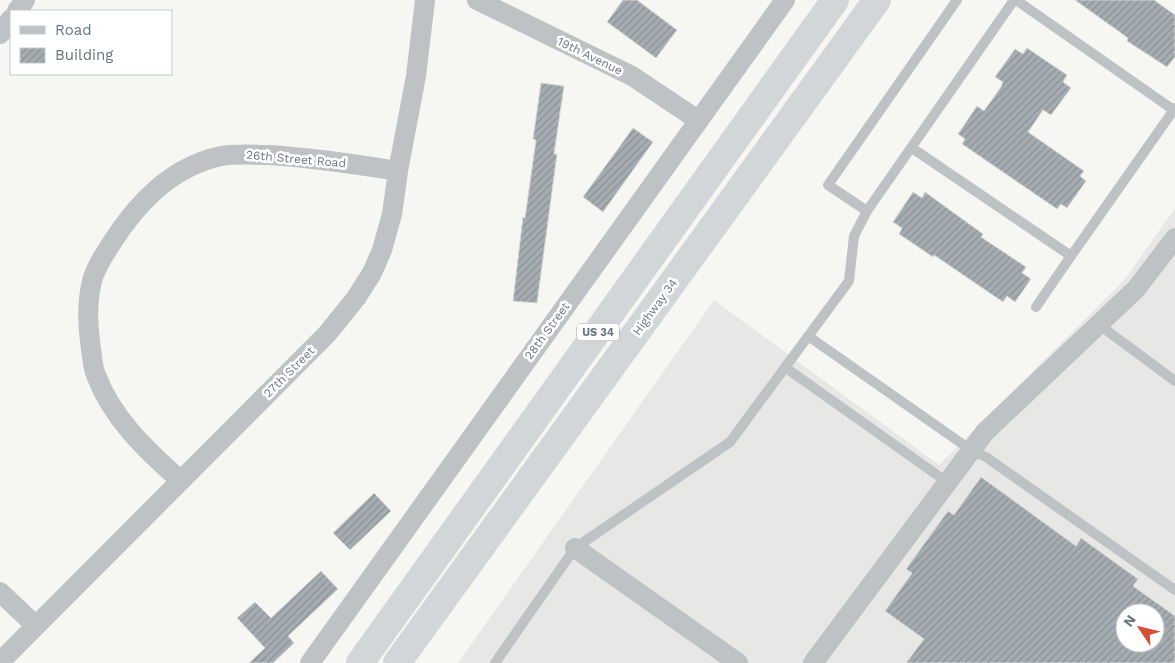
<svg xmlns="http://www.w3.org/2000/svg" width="1175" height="663" font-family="'Work Sans',sans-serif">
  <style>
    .built { fill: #e7e7e6; fill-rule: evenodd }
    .building { fill: url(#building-hatch); stroke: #d7d7d6; fill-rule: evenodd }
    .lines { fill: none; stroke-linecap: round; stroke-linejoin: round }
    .lane { stroke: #bec2c5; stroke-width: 10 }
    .street { stroke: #bec2c5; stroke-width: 20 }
    .highway { stroke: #d2d6d9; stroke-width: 28 }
    .labels { text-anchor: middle; stroke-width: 5; stroke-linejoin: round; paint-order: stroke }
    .shield { fill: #fff; stroke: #95a0a7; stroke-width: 1 }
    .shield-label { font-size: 11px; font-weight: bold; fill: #687881 }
    .street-label { font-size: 12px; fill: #687881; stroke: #fff }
  </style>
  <defs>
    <pattern id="building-hatch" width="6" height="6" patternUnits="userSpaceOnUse" patternTransform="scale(1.25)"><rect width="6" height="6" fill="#a6adb2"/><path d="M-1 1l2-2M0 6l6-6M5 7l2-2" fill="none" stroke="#8b9296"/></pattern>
  </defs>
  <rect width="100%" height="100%" fill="#f6f6f3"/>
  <path class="built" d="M1175,208V663H458L714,300L939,465L1125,279ZM1125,613H1155V643H1125Z"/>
  <path class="building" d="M623,0H637L677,30L656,58L607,22Z
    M1075,0H1154L1175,15V57L1167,67L1127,41L1128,38Z
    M1027,48L1067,75L1063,82L1071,88L1051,115L1043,110L1028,132L1084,171L1080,176L1086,181L1067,208L1061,204L1057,209L962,144L965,139L958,134L977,106L984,111L1001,87L1003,82L995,77L1015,49L1023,54Z
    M541,83L564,86L554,154H557L537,303L513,301L523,217L525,218L536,140L533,139Z
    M633,128L653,142L603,212L583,197Z
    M913,192L922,198L925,192L983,234L981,237L1026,267L1022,273L1031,279L1015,302L1007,296L1003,302L934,255L933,257L899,234L902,228L893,222Z
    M981,477L1076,546L1081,538L1138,579L1133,586L1175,616V663H906L924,639L885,611L912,573L906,569L948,511L954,515ZM1125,613H1155V643H1125Z
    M374,493L391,511L350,550L333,533Z
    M321,571L338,589L288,636L294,643L273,663H249L265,648L237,618L255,602L271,618Z"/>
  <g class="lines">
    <path class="lane" d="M1016,0L1175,111
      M912,148L1071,256L1175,108
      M867,211L828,185L957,0
      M1036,307L1071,256
      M1098,324L1175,381
      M808,336L971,450L986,457L1175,590
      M786,368L947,482
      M495,663L575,548L730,442L849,281L854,236L867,211L1014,0"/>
    <path class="street" d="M477,0L632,76L698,120
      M17,11L25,0
      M0,34L11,19
      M180,480C146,450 112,418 96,375C93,369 93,362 92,356C88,330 86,306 92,281C95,268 104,255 111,244C137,203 171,167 221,156C237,153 253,155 270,155C313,158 355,164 398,171
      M575,548L738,663
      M0,592L36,626
      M0,662L327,334L356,298L372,273L382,250L392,214L398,171L416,76L425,0
      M310,663L785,0
      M813,663L985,432L1136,289L1175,238"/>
    <path class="highway" d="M360,663L835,0
      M397,663L877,0"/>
  </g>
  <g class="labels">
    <rect class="shield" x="577" y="323.5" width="42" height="17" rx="4"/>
    <g class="shield-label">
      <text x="598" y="336">US 34</text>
    </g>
    <g class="street-label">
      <text transform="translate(590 56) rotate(26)" y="4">19th Avenue</text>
      <text transform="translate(296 159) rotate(5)" y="4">26th Street Road</text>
      <text transform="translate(655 307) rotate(-54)" y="4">Highway 34</text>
      <text transform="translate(547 331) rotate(-54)" y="4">28th Street</text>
      <text transform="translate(289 372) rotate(-45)" y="4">27th Street</text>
    </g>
  </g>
  <rect x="10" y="10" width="162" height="65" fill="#ffffff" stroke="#c3c9cd"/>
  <rect x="20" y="26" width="25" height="8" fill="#bec2c5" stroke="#c3c9cd"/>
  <text x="55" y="35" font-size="15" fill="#687881">Road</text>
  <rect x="20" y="48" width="25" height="15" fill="url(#building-hatch)" stroke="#c3c9cd"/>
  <text x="55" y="60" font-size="15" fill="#687881">Building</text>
  <g transform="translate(1140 628) rotate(305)"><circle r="24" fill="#ffffff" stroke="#c3c9cd"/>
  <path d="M0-4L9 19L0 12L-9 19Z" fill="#d44d35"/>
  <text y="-8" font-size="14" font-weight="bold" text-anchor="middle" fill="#687881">N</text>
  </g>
</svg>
